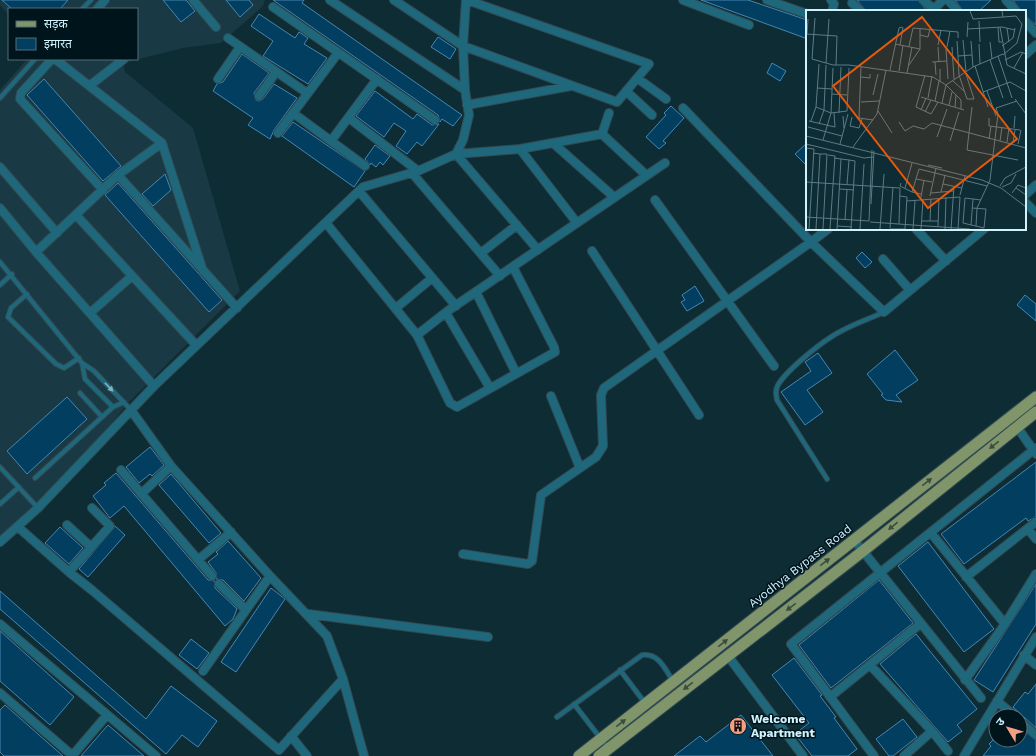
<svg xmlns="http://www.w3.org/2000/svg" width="1036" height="756" font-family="'Work Sans','Noto Sans Devanagari',sans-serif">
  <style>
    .built { fill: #193a44 }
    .building { fill: #023e5f; stroke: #4587b3 }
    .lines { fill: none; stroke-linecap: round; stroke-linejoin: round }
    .service-casing { stroke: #324952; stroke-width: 6 }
    .minor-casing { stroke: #324952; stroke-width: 10 }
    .primary-casing { stroke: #324952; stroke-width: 13 }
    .service { stroke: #1f687c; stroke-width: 4 }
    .minor { stroke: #1f687c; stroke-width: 8 }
    .primary { stroke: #809569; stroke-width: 11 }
    .oneway { fill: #80b4c3 }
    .oneway2 { fill: #3a4e3f }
    .labels { text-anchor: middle; stroke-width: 3; stroke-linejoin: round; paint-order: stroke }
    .street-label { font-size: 12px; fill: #d0f2fd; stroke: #00141c }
    .poi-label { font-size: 12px; font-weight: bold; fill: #d0f2fd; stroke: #00141c; text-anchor: start }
    .inset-road { fill: none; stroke: #5c7b84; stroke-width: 1 }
    .view { fill: #e8590c; fill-opacity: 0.15; stroke: #e8590c; stroke-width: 2 }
    .inset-edge { fill: none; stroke: #d0f2fd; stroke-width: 2 }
  </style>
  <rect width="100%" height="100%" fill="#0e2c34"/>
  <path class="built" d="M0,0H265L263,6L221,43L183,48L123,63L125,72L193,128L240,291L128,403L90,450L20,520L0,537V90L27,59H137V9H9V15L0,5Z"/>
  <path class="building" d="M2,0H68L60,9H12Z
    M163,0H186L195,11L181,22Z
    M226,0H249L253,5L240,17Z
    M273,0H304L302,3L462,115L453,126L442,119L440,122L438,115Z
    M701,0H748L807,20V33L805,38Z
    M857,0H918L927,11H866Z
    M955,0H991L979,11H963Z
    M1013,0H1036V25L1025,16V11H1021Z
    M259,14L295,38L299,32L308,38L304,44L327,58L308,84L263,56L273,41L251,26Z
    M438,37L456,49L450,59L431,47Z
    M242,54L269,73L254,93L256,100L259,101L263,99L274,84L297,98L274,130L270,139L248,125L253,118L213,91L217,84L223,82Z
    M772,63L786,71L780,81L767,73Z
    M44,79L121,166L103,181L27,95Z
    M375,91L413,119L417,114L432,125L439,124L422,146L417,142L407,154L396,146L406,131L394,123L384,137L356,116Z
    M671,106L684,118L663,141L666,143L659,149L646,137L666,115L664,113Z
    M293,122L365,171L354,187L282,136Z
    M807,143V166L795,154Z
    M375,145L390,156L383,165L380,162L376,167L371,163L370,165L365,159Z
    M165,174L171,190L153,206L142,194Z
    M118,183L222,300L209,312L105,195Z
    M862,252L872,262L865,268L856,258Z
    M695,286L704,301L687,311L681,302L685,300L682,295Z
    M1025,295L1036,304V321L1017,305Z
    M895,350L918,380L896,395L902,402L886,400L881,395L883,394L867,374Z
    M818,353L832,373L807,390L823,412L805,425L781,392L811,371L805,362Z
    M67,397L87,419L27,474L7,451Z
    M150,447L164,465L152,476L150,474L139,483L126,467Z
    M1036,462V517L1028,521L1026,518L964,564L941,534Z
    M116,473L208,580L215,581V588L237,609L233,619L225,626L124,506L110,518L93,496L106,485L104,483Z
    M171,474L221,533L209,543L159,485Z
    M115,526L125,535L88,577L79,569Z
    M60,527L83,548L69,564L45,543Z
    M228,541L261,578L244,601L223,580L216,579V573L208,562L218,554L216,552Z
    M928,542L994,629L964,652L898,566Z
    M879,580L913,623L831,688L799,645Z
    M1036,584V624L993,692L974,680Z
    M271,588L285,599L236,672L221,662Z
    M0,591L146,719L171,686L217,721L198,747L182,735L166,754L0,609Z
    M0,631L74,697L50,725L0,681Z
    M916,634L977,709L957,725L962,731L948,742L880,664Z
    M191,639L209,653L197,669L179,655Z
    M794,658L822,695L820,696L836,717L834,718L857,749L848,756H812L795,734L809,723L772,675Z
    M1036,684V728L1013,707L1025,692L1028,694Z
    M5,705L63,756H4L0,752V710Z
    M741,715L773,756H674L700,736L706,742Z
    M903,719L917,737L893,756H889L876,739Z
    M108,725L144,756H81Z
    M1020,728L1036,740V756H983L991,746L989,744L993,740H1020Z"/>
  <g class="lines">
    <defs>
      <path id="service" d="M82,9L91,0
        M0,98L35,59
        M0,262L82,363L94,371L131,410
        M0,285L12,274
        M27,294L11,308L8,317L56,364L64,368L79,358
        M82,363L85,379L113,407
        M80,393L102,417
        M0,467L38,508
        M35,478L113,407L124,402
        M827,479L777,400C776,395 775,390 778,385C786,371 817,346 831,337C847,326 867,320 884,312
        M0,504L19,487
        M620,670L645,703
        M574,704L608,748
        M557,717L642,655C659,653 665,669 673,681"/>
      <path id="minor" d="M193,0L216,27
        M330,0L465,90
        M394,0L463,46L617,102L649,64L467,0
        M683,0L749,25
        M767,0L807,14
        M831,0L834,4L832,11
        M923,0L934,9
        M948,0L958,11
        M1006,0L1016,11
        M852,3L861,11
        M273,7L435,120
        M97,9L105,0
        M932,11L943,0
        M1025,21L1036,33
        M228,38L307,93
        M1025,55L1036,45
        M52,59L21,93L20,99L103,190
        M55,59L162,143L203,271
        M637,78L666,99
        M218,79L240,47
        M89,86L124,59
        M626,91L652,115
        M259,96L276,72
        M467,105L571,86
        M683,108L811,242L884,312L984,229
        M293,113L365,166
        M349,118L418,171
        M278,133L338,53
        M602,134L609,113
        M331,141L377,79
        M553,143L614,197
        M520,149L577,223
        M456,154L520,149L602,134L646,175
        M456,154L538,250
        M0,167L57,233
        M412,173L500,276
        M118,175L237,308
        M359,191L456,306
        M1025,195L1036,185
        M655,200L774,366
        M1025,202L1036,213
        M0,208L36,252L154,386
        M76,215L196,345
        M326,223L417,335L450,403L457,407L555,352L554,347L513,267
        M916,229L946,261
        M592,251L699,415
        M36,252L118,175L162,143
        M481,253L517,225
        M883,259L910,290
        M476,292L516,373
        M396,308L432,278
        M90,313L132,276
        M446,313L490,388
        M417,335L449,310L665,163
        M551,396L580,468
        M131,410L171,466L270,576L327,636L343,679L364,756
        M1017,427L1036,454
        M121,470L212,576
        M141,494L171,466
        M67,525L91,547
        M18,527L69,572L93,591L279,750L343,679
        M1028,529L1036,539
        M931,533L1005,624
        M854,540L981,698
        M0,542L38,508L154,386L363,187L418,171L456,154L463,140L469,115L465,90L463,46L466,0
        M463,554L528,564L532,561L541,495L596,457L603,446L601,395L604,388L811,242L828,229
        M198,560L231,532
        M69,572L110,526L92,508
        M966,577L1036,522
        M219,584L246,610
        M308,614L488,637
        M0,624L156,756
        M1024,655L1036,665
        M728,656L803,756
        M870,665L932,731L948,751
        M203,671L270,576
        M965,680L1005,624L1036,574
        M0,693L73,756
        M830,697L920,624
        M997,701L1015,716
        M1020,721L1036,735
        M291,736L307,756
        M72,756L107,715
        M874,756L791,644L1036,448
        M904,756L932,731
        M964,756L1036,637"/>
      <path id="primary" d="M579,756L1036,397
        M599,756L863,551L1036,412"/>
    </defs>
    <use href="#service" class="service-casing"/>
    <use href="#minor" class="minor-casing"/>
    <use href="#primary" class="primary-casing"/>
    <use href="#service" class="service"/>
    <use href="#minor" class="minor"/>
    <use href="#primary" class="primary"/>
  </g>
  <defs><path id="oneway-solid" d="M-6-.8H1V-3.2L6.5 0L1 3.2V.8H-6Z"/></defs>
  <use class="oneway" href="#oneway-solid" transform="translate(109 387) rotate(46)"/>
  <g class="oneway2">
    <use href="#oneway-solid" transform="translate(994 445) rotate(142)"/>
    <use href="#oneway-solid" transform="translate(927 482) rotate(-38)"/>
    <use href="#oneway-solid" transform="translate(893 526) rotate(141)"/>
    <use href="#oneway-solid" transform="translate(825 562) rotate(-38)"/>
    <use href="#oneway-solid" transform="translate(791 607) rotate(142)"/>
    <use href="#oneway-solid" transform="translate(723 643) rotate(-38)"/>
    <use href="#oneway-solid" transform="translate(688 686) rotate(142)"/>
    <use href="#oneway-solid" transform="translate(621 723) rotate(-38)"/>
  </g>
  <defs>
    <symbol id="building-disc" viewBox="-11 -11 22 22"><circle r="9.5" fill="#f3a082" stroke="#00141c"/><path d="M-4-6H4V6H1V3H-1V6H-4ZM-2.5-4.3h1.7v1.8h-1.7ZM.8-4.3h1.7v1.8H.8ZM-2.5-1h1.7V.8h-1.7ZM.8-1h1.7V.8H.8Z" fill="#111"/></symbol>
  </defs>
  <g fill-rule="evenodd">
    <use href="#building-disc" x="728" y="716" width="20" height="20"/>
  </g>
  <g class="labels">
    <g class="street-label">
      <text transform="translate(800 566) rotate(-38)" y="4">Ayodhya Bypass Road</text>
    </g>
    <g class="poi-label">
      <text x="751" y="723">Welcome<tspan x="751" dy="14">Apartment</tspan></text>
    </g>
  </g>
  <g transform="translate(806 10)">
    <rect width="220" height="220" fill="#0e2c34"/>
    <path class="inset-road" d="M164,1L167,9L197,7L196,1M197,7L210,6L216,14L211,33L197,45M9,8L6,49L27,55H43L127,67L140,75L167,57L197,44M173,11L174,32M192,17L193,32H196M194,17L201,55L220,64M201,18L203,32M161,19L196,17L209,20M0,24L31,26L30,55M1,24L2,9M114,25L122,27L124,19M161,27L162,12M157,30L160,61M151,31L152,46M165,31L167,57M184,32L186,49M89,34L114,39M173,34L174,54M94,35L97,17M132,35L135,20M103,36L107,18L152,22V28M196,36L207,28L209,18M132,37L133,51M141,37L144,21M146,37L148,69M140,39L142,69M192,46L206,88M184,50L197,88M199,50L215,42L220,44M126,52L141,51M129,52L130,65M20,53L23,9M103,55L114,39V18M169,56L182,97M55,57L53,108L67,110M208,58L217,42M134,59V72M84,60L93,18L96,17M93,61L97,35M159,61L168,89H161L153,65L152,46L166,45M101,63L106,37M119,65L110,97L125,104L132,92M55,67L64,68V64M147,71L158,81M140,75L155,90V99M11,78L26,79M181,81L190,106M177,82L204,72L220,81M26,84L41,85M67,85L72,64M115,87L158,100M122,88L126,66M209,89L220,104M129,91L133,71M55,92L73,91M136,93L140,75M143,95L146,82M10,97L25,103L41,101L43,58M149,97L150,85M166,97L161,140L212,150M190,98L211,91M115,100L120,88M72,101L86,123M119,102L125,90M33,103L35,57M37,106L38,118M46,107L44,116L53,118L56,109M183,108V116L214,120M3,111L29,117L28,103M5,111L10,97L13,54M93,112L99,121L107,116L118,119L126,113L220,138M13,114L18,100L20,55M2,117L36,126M208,118L209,106M0,126L176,170L195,178L220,197M131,127L141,99M183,129L185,116M17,130L25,103L27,58M144,131L153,102M194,131L196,117M201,132L203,118M207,133L209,120M0,134L58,148L67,147M34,134L42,104M212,134L215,120M47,137L71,104L80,60M0,138L8,139L3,219M7,143L14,144L10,219M14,144H21L17,219M22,145L29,146L24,219M28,148L35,149L31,219M35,149L43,150L41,174M43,150L49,151L45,219M122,155L136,158M110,169L126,172M0,172L94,178L93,214M95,173L94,176L106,182L115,184M137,174L156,178M194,176L199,168L220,157M196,177L205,173L210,164M99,178L106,153M210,178L220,185M34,179L48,180M106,182L113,159L181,176M135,182L139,165M125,183L147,181M206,183L212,175L220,178M154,185L159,166M124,186L130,158M115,187L118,170M101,191L154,187L152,219M65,194L68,141M166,198L180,199L178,218L157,213L159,188L175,190M0,207L63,211M39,210L41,180M63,211L66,140M116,211H132M124,211L125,189M64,212L164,219M165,215L167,189M31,216L46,217M132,216L133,188M170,216L171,198L184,170L192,104L190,98M84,218L87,177M54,219L58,154M74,219L78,164M84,219H99L101,187L94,186M107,219L109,191M115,219L117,190M139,219L140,187M145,219L148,176"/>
    <path class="view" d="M116,7L211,129L122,198L27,76Z"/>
    <rect width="220" height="220" class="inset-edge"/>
  </g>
  <rect x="8" y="8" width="130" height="52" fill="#00141c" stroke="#536d76"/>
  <rect x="16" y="21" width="20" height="6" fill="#809569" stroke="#536d76"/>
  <text x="44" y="28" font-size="12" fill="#d0f2fd">सड़क</text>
  <rect x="16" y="38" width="20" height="12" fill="#023e5f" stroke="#536d76"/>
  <text x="44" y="48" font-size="12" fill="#d0f2fd">इमारत</text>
  <g transform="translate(1008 728) rotate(308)"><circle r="19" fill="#00141c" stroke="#536d76"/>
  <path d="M0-3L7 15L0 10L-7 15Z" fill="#f3a082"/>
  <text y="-6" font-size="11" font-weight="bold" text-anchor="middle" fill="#d0f2fd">उ</text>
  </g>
</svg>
